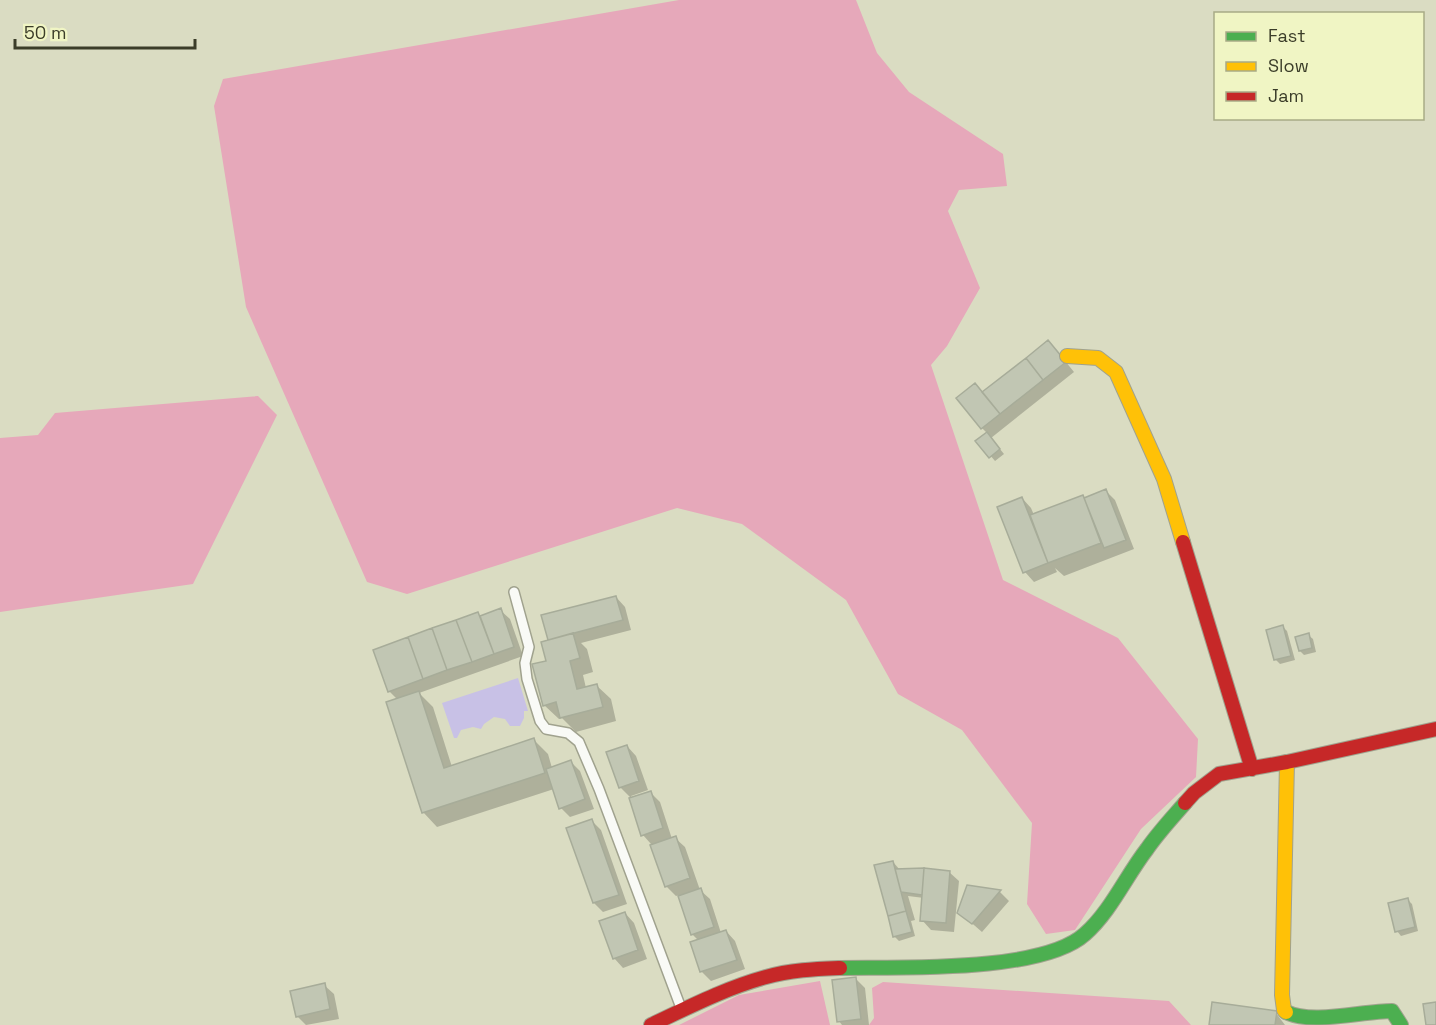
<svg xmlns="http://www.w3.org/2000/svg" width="1436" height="1025" font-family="'Space Grotesk',sans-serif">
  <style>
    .forest { fill: #e6a8ba }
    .water { fill: #c8c1e6 }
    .shadow { fill: #0003 }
    .building { fill: #c1c6b3; stroke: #a7ac99; stroke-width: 1.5 }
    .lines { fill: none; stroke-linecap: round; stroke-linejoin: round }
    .lane-casing { stroke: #a0a28e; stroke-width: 12 }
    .fast-casing { stroke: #a0a28e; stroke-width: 16 }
    .slow-casing { stroke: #a0a28e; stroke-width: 16 }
    .jam-casing { stroke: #a0a28e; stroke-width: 16 }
    .lane { stroke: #f9faf6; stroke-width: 9 }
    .fast { stroke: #4caf50; stroke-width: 14 }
    .slow { stroke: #ffc107; stroke-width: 14 }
    .jam { stroke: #c62828; stroke-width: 14 }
  </style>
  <rect width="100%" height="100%" fill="#dadcc2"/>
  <path class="forest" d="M679,0H856L877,53L909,92L1003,154L1007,186L959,190L948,211L980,288L947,346L931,365L1003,580L1118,638L1198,739L1196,777L1141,829L1075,930L1046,934L1027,904L1032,823L962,730L898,694L846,600L742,524L677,508L407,594L367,582L246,307L214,106L223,79Z
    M258,396L277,415L193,584L0,612V438L38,435L55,413Z
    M820,981L830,1025H679L739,995Z
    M883,982L1169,1001L1191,1025H869L874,1018L872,988Z"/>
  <path class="water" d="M518,678L528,711H524V718L520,726H510L505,719L494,717L484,724L481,729L473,727L461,730L457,738H454L442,703Z"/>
  <path class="shadow" d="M1057,351L1074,372L991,438L1004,454L995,461L978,441L987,433L982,428Z
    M1106,491L1115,500L1134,549L1064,576L1055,568L1057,572L1034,582L1025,572L1022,498L1031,508L1034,515Z
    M616,597L625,607L631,630L581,643L587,649L593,672L583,675L586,688L596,685L611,699L616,721L576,732L562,718L559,719L544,705L550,641L543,616Z
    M500,610L510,619L523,656L419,693L433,707L452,767L534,740L548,754L552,768L571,762L580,771L594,809L570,817L561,808L554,789L437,827L423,812L398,700L389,691L478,614L481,617Z
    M1283,627L1287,631L1295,660L1280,664L1276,660L1268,631Z
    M1308,635L1313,639L1316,652L1304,655L1300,651Z
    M627,746L636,756L648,790L631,796L632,799L650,792L660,802L672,839L675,838L685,847L700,890L710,899L721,933L726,931L735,941L745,969L711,981L701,971L699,941L692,934L679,895L676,896L666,886L651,844L643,835L632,799L620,787Z
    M592,821L601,830L627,904L603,912L594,903Z
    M893,862L900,870L949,872L959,881L954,932L931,930L922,920L924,898L908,896L915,920L911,921L915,936L899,941L894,936Z
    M968,887L1000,892L1009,901L982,932L959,912Z
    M1407,899L1412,904L1418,931L1401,936L1397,931Z
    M625,913L634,923L647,959L623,968L614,958Z
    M855,978L865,988L869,1025H842L839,1021Z
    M324,985L334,994L339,1019L306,1025L297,1016Z
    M1276,1013L1285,1025H1210Z"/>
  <path class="building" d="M1048,340L1066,362L1043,380L1026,358Z
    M1026,358L1043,380L1000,414L982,392Z
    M975,383L1000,414L981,429L956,398Z
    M987,432L1000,449L989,458L975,441Z
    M1106,489L1126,540L1104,548L1084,498Z
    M1083,495L1101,543L1048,563L1030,515Z
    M1022,497L1048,563L1023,573L997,507Z
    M616,596L623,620L548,640L541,615Z
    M501,608L514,647L494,654L480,616Z
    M478,612L494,654L472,662L456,620Z
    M456,620L472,662L447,670L432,628Z
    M1283,625L1291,656L1274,660L1266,630Z
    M432,628L447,670L423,679L408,637Z
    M573,633L580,658L570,661L577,689L597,684L603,707L560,718L556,702L543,706L532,664L546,661L541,642Z
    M1309,633L1312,648L1299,651L1295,637Z
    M408,637L423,679L388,692L373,650Z
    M419,691L444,768L534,738L545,773L422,813L386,702Z
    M627,745L639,781L619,788L606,752Z
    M571,760L585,799L559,809L546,769Z
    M651,791L663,828L641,836L629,798Z
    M592,819L619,895L593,903L566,828Z
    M676,836L690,878L665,887L650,845Z
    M893,861L906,911L888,916L874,865Z
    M924,868L950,871L946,923L920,921Z
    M924,868L922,895L901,892L895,869Z
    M967,885L1001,890L972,924L957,913Z
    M701,888L714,927L691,935L678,896Z
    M1408,898L1415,927L1395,932L1388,903Z
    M906,911L912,932L893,937L888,916Z
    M625,912L638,950L613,959L599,921Z
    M726,930L737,960L700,972L690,942Z
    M856,977L861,1019L837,1022L832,980Z
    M325,983L330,1009L296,1017L290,991Z
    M1212,1002L1277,1011L1275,1025H1209Z
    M1436,1002V1025H1426L1423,1004Z"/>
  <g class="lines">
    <defs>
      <path id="lane" d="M514,592L529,647L525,663L527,679L540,721L546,729L568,733L579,742L599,789L681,1008"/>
      <path id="fast" d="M840,968C899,967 1042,973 1085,934C1111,911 1126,876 1147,849C1158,833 1172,818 1185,803
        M1286,1012C1312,1025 1362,1011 1392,1011L1401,1025"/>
      <path id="slow" d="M1067,356L1098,358L1116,372L1164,479L1183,542
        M1286,1012L1284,1010L1282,995L1287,762"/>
      <path id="jam" d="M1183,542L1252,769
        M1185,803L1194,793L1219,774L1287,762L1436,729
        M651,1025C689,1007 726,988 766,977C790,970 816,969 840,968"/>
    </defs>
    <use href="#lane" class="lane-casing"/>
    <use href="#fast" class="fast-casing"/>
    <use href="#slow" class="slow-casing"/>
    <use href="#jam" class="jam-casing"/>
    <use href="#lane" class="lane"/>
    <use href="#fast" class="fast"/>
    <use href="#slow" class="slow"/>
    <use href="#jam" class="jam"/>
  </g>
  <rect x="1214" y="12" width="210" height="108" fill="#f0f5c4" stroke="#a8ab86" stroke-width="1.5"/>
  <rect x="1226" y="32" width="30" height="9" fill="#4caf50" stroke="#a8ab86" stroke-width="1.5"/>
  <text x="1268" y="42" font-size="18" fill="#3b3d29">Fast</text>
  <rect x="1226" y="62" width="30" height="9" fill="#ffc107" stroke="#a8ab86" stroke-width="1.5"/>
  <text x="1268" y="72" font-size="18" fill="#3b3d29">Slow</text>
  <rect x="1226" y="92" width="30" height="9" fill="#c62828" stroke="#a8ab86" stroke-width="1.5"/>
  <text x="1268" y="102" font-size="18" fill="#3b3d29">Jam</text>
  <path d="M15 39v9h180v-9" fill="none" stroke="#3b3d29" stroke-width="3"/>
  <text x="24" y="39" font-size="18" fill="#3b3d29" stroke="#f0f5c4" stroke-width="4.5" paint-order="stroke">50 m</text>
</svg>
